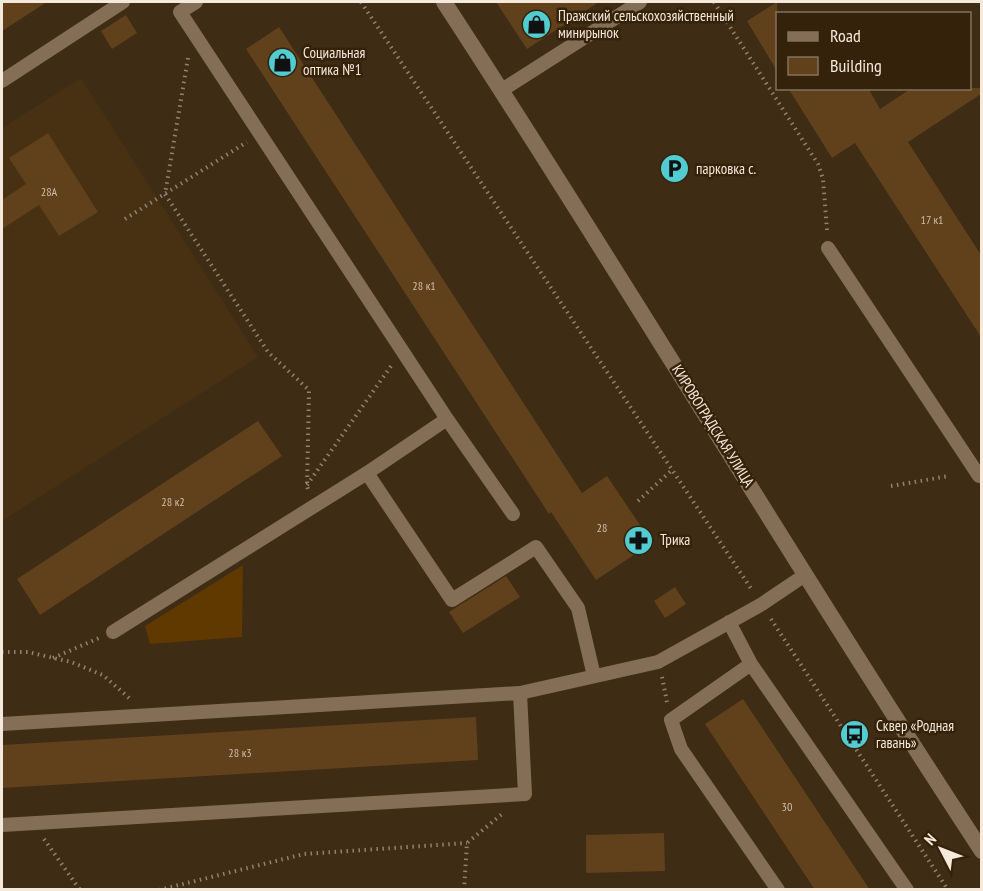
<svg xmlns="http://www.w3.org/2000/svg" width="983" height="891" font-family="'PT Sans Narrow',sans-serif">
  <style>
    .built { fill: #483012 }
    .green { fill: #5f3900 }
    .building { fill: #60411b }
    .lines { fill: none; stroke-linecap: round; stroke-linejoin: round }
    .path { stroke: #928270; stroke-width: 4; stroke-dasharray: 1.5 4.5; stroke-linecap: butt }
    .service { stroke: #856e56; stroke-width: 14 }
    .tertiary { stroke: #856e56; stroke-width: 16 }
    .labels { text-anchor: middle; stroke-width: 5; stroke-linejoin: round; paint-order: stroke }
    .number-label { font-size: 12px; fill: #d0bfab }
    .poi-label { font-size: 15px; fill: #f5e9db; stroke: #35220a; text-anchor: start }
    .street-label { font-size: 15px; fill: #f5e9db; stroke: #35220a }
  </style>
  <rect width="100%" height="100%" fill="#3f2c15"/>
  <path class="built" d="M81,78L258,357L2,521V128Z"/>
  <path class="green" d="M243,565L242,637L150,644L145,626Z"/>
  <path class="building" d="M2,2H47L2,31Z
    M496,2H599L527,49Z
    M777,2V71L747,21Z
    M126,15L137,33L112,49L101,31Z
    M279,27L582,493L607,476L652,543L596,580L551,512L549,514L246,49Z
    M788,88H868L880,109L912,88H981V94L908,142L981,255V337L855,143L832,158Z
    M48,133L98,212L59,236L39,205L2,229V200L26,184L9,158Z
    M258,421L282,456L40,615L17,579Z
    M506,576L520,597L463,633L449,612Z
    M675,587L686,604L665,618L654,601Z
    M743,699L870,890H815L705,724Z
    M476,717L478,760L2,788V745Z
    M664,833L665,871L586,873V835Z"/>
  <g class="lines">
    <path class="path" d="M361,2L752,590
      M714,2L818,164L823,179L827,230
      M188,58L165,194L268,352L309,390L307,486L308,489
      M125,219L247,142
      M307,485L391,366
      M891,486L949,476
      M638,501L672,470
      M771,619L948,890
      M2,652H28L71,662L103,675L129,698
      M53,658L99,638
      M662,677L667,702
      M44,839L80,890
      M159,890L304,854L467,843
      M464,890L467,843L502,814"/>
    <path class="service" d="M196,2L180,12L447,419L513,514
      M2,81L123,2
      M502,90L640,2
      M828,248L979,476
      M367,473L452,600L536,547L578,608L594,676
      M729,622L751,664L907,890
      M113,632L367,473L447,419
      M751,664L671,720L681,749L778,890
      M2,724L520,693L658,662L762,604L805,575
      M2,825L525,794L520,693"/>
    <path class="tertiary" d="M444,2C627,282 798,571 982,851"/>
  </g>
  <defs>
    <symbol id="shop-disc" viewBox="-11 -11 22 22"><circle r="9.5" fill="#51ccd1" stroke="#35220a"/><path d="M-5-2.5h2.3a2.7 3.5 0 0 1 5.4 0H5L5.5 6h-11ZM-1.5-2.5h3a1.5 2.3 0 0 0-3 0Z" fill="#111"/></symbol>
    <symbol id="parking-disc" viewBox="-11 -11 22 22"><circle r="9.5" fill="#51ccd1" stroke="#35220a"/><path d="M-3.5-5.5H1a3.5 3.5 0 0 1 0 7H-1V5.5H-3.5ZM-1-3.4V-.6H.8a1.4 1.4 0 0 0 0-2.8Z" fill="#111"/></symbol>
    <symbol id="pharmacy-disc" viewBox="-11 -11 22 22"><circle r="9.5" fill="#51ccd1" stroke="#35220a"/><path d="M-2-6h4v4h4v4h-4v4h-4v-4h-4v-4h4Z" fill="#111"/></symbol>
    <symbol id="bus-disc" viewBox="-11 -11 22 22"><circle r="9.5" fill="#51ccd1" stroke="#35220a"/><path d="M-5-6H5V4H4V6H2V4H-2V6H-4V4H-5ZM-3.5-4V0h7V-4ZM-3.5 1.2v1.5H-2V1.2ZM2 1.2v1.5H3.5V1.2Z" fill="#111"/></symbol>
  </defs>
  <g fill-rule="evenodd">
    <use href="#shop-disc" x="520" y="8" width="33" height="33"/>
    <use href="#shop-disc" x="266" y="46" width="33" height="33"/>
    <use href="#parking-disc" x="658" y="152" width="33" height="33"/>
    <use href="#pharmacy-disc" x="622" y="524" width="33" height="33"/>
    <use href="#bus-disc" x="838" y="718" width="33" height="33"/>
  </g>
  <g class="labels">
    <g class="number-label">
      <text x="49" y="196">28А</text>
      <text x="932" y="224">17 к1</text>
      <text x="424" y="290">28 к1</text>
      <text x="173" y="506">28 к2</text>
      <text x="602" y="532">28</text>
      <text x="240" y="757">28 к3</text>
      <text x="787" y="811">30</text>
    </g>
    <g class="poi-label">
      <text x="558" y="21">Пражский сельскохозяйственный<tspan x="558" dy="17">минирынок</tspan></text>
      <text x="303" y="58">Социальная<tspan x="303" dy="17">оптика №1</tspan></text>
      <text x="696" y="174">парковка с.</text>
      <text x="660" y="545">Трика</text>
      <text x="876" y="731">Сквер «Родная<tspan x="876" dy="17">гавань»</tspan></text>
    </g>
    <g class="street-label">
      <text transform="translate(713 426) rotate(58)" y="5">КИРОВОГРАДСКАЯ УЛИЦА</text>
    </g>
  </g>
  <rect width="983" height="891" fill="none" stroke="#f5e9db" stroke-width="6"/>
  <rect x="776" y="12" width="195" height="78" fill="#35220a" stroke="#82725e" stroke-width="1.5"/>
  <rect x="788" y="32" width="30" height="9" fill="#856e56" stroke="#82725e" stroke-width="1.5"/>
  <text x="830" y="42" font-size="18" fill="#f5e9db">Road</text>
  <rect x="788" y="57" width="30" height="18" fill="#60411b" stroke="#82725e" stroke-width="1.5"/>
  <text x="830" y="72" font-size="18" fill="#f5e9db">Building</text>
  <g transform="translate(941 849) rotate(312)" stroke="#35220a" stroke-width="4.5" paint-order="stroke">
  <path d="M0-4.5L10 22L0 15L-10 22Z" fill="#f5e9db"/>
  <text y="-9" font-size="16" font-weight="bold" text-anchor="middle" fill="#f5e9db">N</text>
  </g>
</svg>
